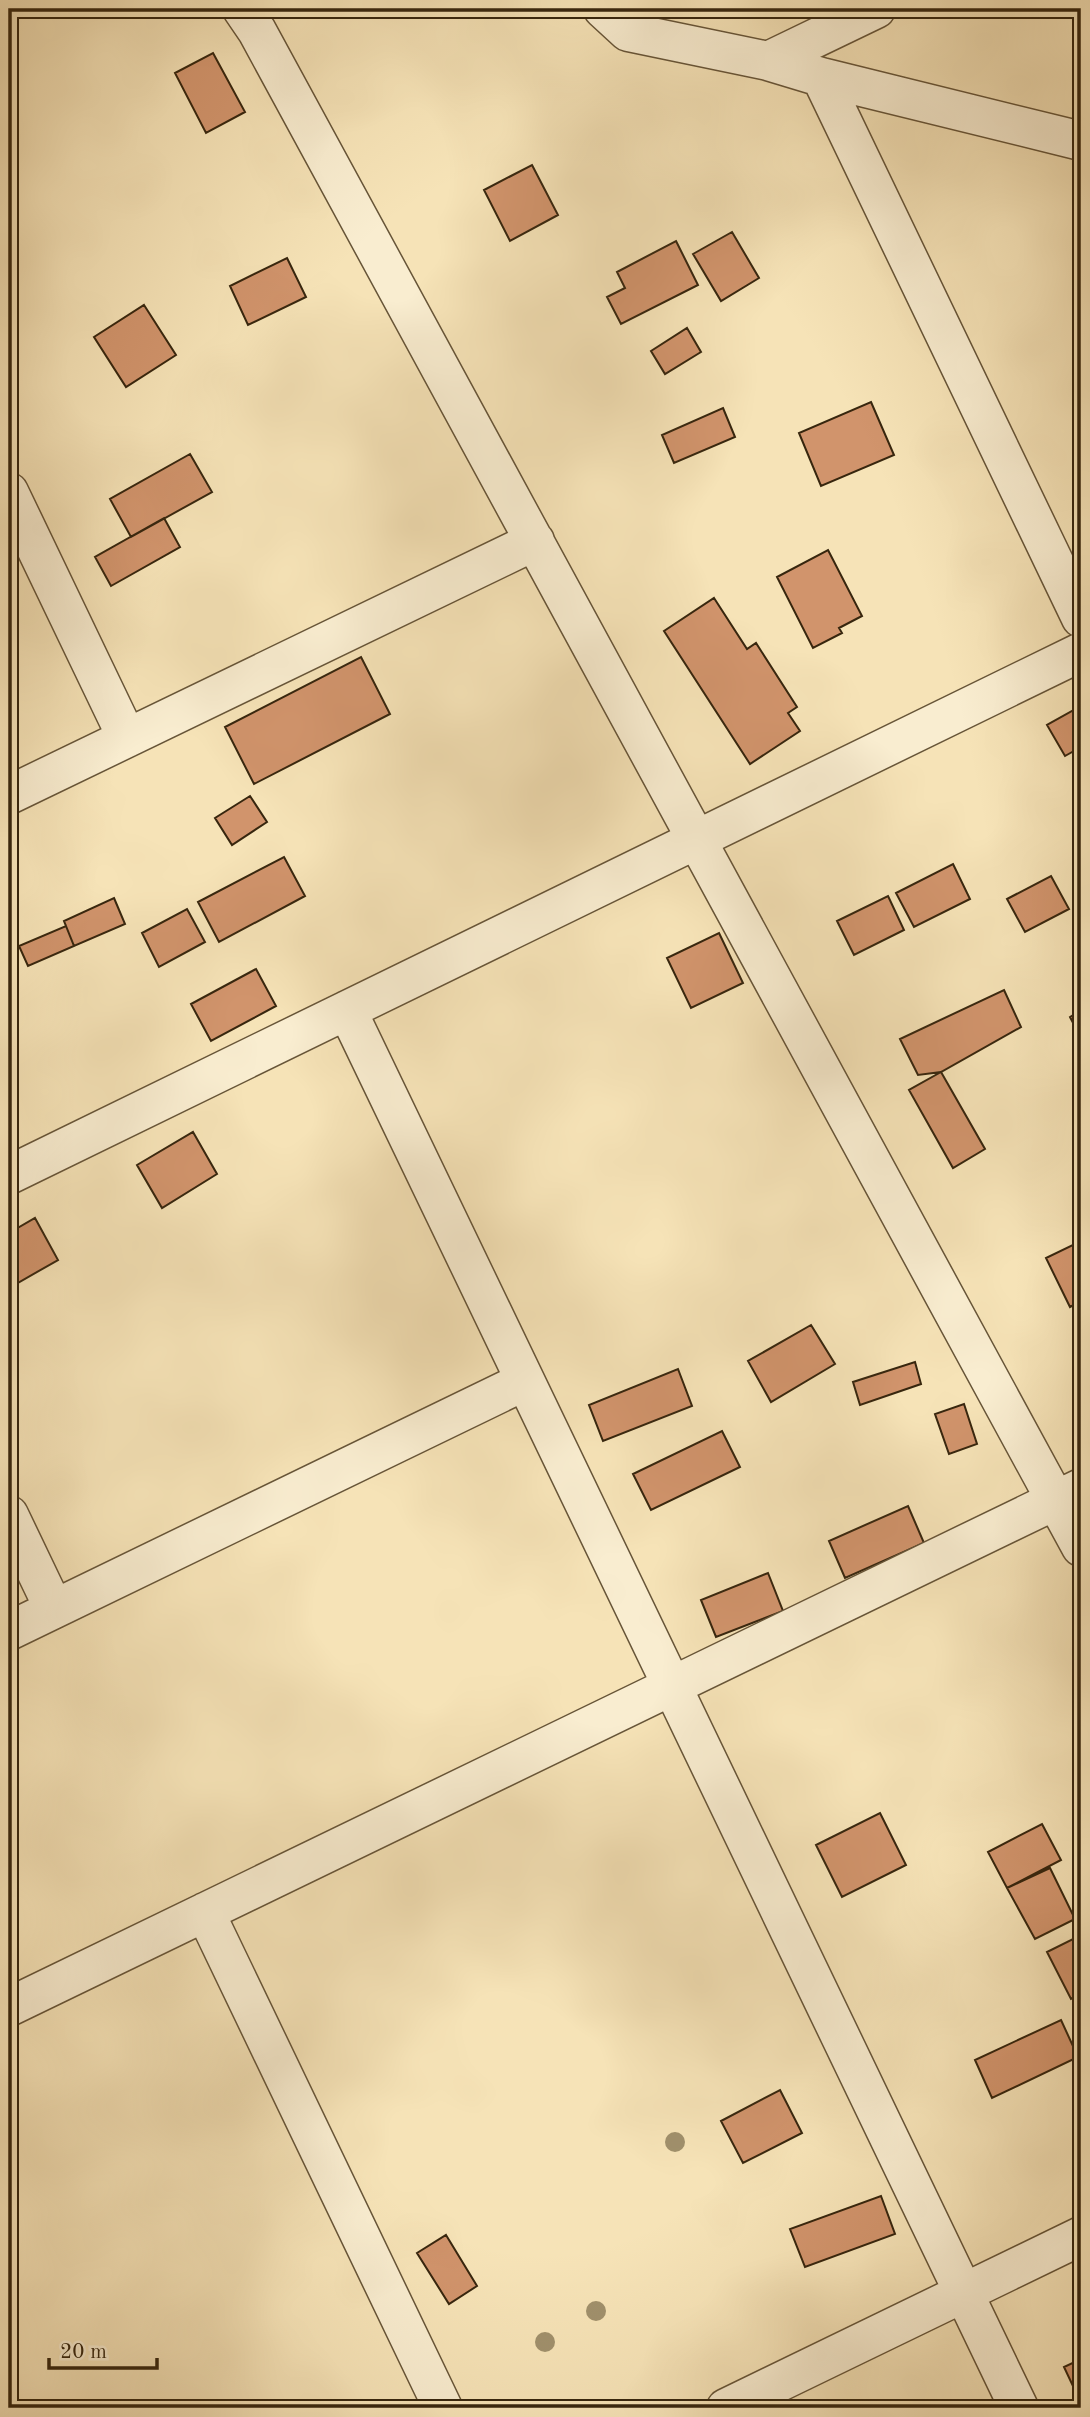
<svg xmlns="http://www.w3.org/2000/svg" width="1090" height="2417" font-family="'Old Standard TT',serif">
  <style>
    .building { fill: #d1946c; stroke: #37260e; stroke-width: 2 }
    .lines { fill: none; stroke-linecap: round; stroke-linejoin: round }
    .minor-casing { stroke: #675538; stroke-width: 41 }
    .minor { stroke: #f9edd0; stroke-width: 38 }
    .tree { fill: #a0906c }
  </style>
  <rect width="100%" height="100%" fill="#f6e3b7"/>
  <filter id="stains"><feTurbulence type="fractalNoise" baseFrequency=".00286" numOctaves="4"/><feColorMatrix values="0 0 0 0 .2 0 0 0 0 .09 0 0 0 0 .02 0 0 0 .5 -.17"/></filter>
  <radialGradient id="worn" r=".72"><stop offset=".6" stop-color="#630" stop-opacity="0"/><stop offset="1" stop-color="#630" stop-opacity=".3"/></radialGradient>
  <path class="building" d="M213,53L245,112L206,133L175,73Z
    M532,165L558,215L510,241L484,190Z
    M732,232L759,278L721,301L693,254Z
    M676,241L698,285L621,324L607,297L625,288L617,272Z
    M287,258L306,297L248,325L230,286Z
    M144,305L176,355L126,387L94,337Z
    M687,328L701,352L665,374L651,351Z
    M871,402L894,455L821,486L799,433Z
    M723,408L735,437L674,463L662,435Z
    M190,454L212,492L131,537L110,499Z
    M164,518L180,547L111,586L95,557Z
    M828,550L862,616L839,628L842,633L813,648L777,577Z
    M714,598L747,649L756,643L797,707L788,713L800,731L750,764L664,631Z
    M361,657L390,714L254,784L225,727Z
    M1081,706V747L1065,756L1047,725Z
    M250,796L267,822L232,845L215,818Z
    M284,857L305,896L219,942L198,902Z
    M953,864L970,899L914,927L896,893Z
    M1051,876L1069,909L1025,932L1007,899Z
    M888,896L904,930L854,955L837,921Z
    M114,898L125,924L74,946L64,921Z
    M187,909L205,942L159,967L142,933Z
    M66,926L74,946L28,966L19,946Z
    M719,933L743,983L691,1008L667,958Z
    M256,969L276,1006L211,1041L191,1004Z
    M1004,990L1021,1027L941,1072L918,1075L900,1039Z
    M1081,1010V1038L1070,1017Z
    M941,1072L985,1149L953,1168L909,1090Z
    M193,1132L217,1174L162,1208L137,1165Z
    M35,1218L58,1260L9,1288V1233Z
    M1081,1241V1301L1070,1307L1046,1258Z
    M811,1325L835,1364L771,1402L748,1361Z
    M915,1362L921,1384L860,1405L853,1382Z
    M678,1369L692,1406L603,1441L589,1405Z
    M964,1404L977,1444L949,1454L935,1414Z
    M722,1431L740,1467L651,1510L633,1474Z
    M908,1506L924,1543L845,1578L829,1541Z
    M768,1573L783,1611L716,1637L701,1600Z
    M880,1813L906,1865L842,1897L816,1845Z
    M1042,1824L1061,1860L1007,1888L988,1852Z
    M1050,1868L1075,1919L1035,1939L1007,1888Z
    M1081,1935V1994L1071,1999L1047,1952Z
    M1061,2020L1078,2057L992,2098L975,2060Z
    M780,2090L802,2133L743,2163L721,2121Z
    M881,2196L895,2234L805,2267L790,2229Z
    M446,2235L477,2286L449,2304L417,2253Z
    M1081,2359V2400L1080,2401L1064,2367Z"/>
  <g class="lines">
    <defs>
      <path id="minor" d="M242,9L257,31L1081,1547
        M603,9L628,32L768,61L821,77L1081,141
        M768,61L876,9
        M821,77L1081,618
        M9,492L127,738
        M9,795L535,541
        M347,1010L1019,2408
        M9,1175L1081,652
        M9,1515L54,1609
        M9,1631L525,1381
        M205,1912L443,2408
        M9,2007L1081,1488
        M726,2408L1081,2236"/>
    </defs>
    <use href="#minor" class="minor-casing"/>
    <use href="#minor" class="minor"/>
  </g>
  <g class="tree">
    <circle cx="675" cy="2142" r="10"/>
    <circle cx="596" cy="2311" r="10"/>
    <circle cx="545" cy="2342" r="10"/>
  </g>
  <rect width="1090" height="2417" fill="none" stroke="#f6e3b7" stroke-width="35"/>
  <rect x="10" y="10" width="1069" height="2396" fill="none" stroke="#37260e" stroke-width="3.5"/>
  <rect x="18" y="18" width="1055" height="2382" fill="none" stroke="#37260e" stroke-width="2"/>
  <path d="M49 2358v10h108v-10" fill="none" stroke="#37260e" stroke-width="3.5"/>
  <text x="60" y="2358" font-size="21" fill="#37260e" stroke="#f9edd0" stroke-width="5" paint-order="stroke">20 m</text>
  <rect width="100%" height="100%" filter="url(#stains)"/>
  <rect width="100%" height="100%" fill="url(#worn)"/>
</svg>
